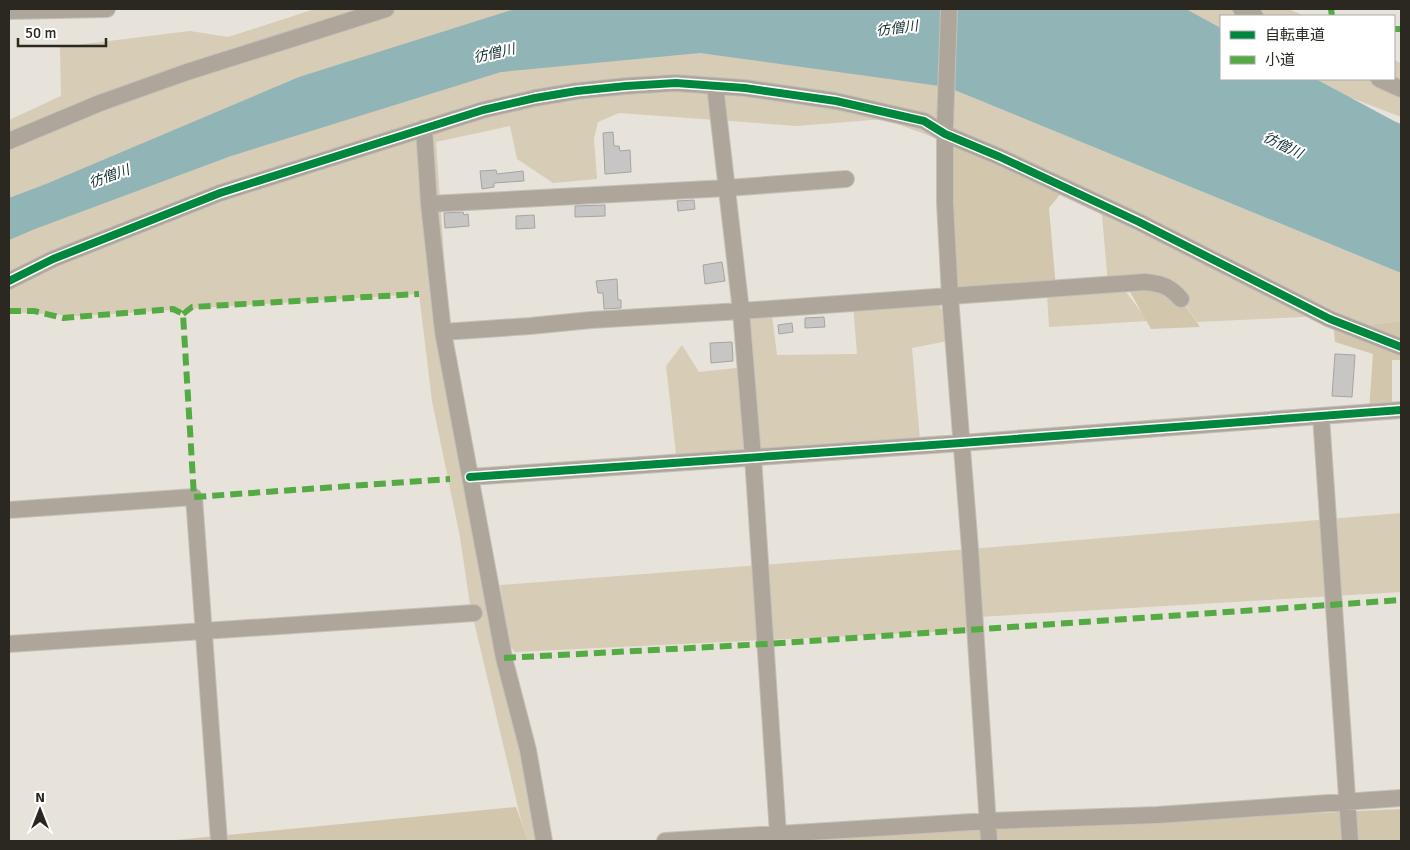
<svg xmlns="http://www.w3.org/2000/svg" width="1410" height="850" font-family="Signika,'Noto Sans JP',sans-serif">
  <style>
    .green { fill: #d7ccb5 }
    .forest { fill: #d2c6ad }
    .water { fill: #91b4b7 }
    .building { fill: #c8c5c5; stroke: #a6a4a3 }
    .lines { fill: none; stroke-linecap: round; stroke-linejoin: round }
    .minor-casing { stroke: #c4c1ba; stroke-width: 18 }
    .minor { stroke: #aea69b; stroke-width: 16 }
    .quiet { stroke: #54aa43; stroke-width: 6; stroke-dasharray: 12 6; stroke-linecap: butt }
    .cycleway-casing { stroke: #fff; stroke-width: 11 }
    .cycleway { stroke: #00873e; stroke-width: 8 }
    .labels { text-anchor: middle; stroke-width: 4; stroke-linejoin: round; paint-order: stroke }
    .water-label { font-size: 14px; font-style: italic; fill: #143033; stroke: #fff }
  </style>
  <rect width="100%" height="100%" fill="#e7e3db"/>
  <path class="green" d="M315,9H823L947,87L1401,273V321L1351,327L1324,316L1197,322L1175,289L1108,284L1101,204L1059,184L884,119L797,126L619,113L598,122L594,139L597,179L553,183L517,159L510,126L436,142L454,395L487,574L486,611L531,768L544,841H528L522,824L470,605L460,537L432,401L419,294L80,316L9,312V120L61,96L60,47L190,31L228,37Z
    M1186,9H1289L1304,16H1221V28Z
    M1394,60L1401,63V117L1349,97L1316,79H1394Z
    M1123,288L1148,321L1049,327L1047,295Z
    M939,303L953,340L912,348L920,440L677,463L666,366L682,345L699,372L746,367L753,355L741,311L772,315L777,355L857,354L853,304Z
    M1401,513V592L979,617L974,630L515,652L508,644L500,585L970,549Z"/>
  <path class="forest" d="M945,134L1066,187L1049,208L1056,288L950,297Z
    M1125,283L1181,299L1200,327L1151,329Z
    M1333,320L1360,326L1401,321V360H1392V410L1369,412L1373,354L1335,342Z
    M516,807L528,841H165Z
    M1401,809V841H718Z"/>
  <path class="water" d="M515,9H1186L1221,28V79H1316L1394,121L1401,124V273L947,87L700,53L501,72L231,156L35,229L9,240V198L46,184L299,77Z"/>
  <path class="building" d="M613,132L614,146H619L620,151L630,150L631,172L605,174L603,133Z
    M496,170L497,174L523,171L524,181L494,183V187L482,189L480,171Z
    M694,200L695,209L678,211L677,201Z
    M605,205V216L575,217V206Z
    M463,212L464,215L468,214L469,226L445,228L444,213Z
    M534,215L535,228L516,229V216Z
    M722,262L725,281L705,284L703,265Z
    M617,279L618,300H621V308L604,309L603,293H598L596,281Z
    M824,317L825,327L805,328V318Z
    M792,323L793,332L779,334L778,325Z
    M732,342L733,361L711,363L710,343Z
    M1335,354L1355,355L1352,397L1332,396Z"/>
  <g class="lines">
    <defs>
      <path id="minor" d="M949,9L945,126V203L950,297L970,549L989,841
        M1241,9L1255,16
        M9,11L107,9
        M1379,79L1401,89
        M715,86L741,311L753,457L778,834
        M424,128L429,204L443,332L504,658L528,750L544,841
        M9,141L100,103L187,72L386,9
        M429,204L727,188L846,179
        M9,281L53,259L220,193L483,110L535,98L577,91L626,86L676,83L745,88L836,101L924,121L945,134L1000,157L1139,222L1330,319L1401,347
        M443,332L530,326L591,320L741,311L1145,282C1163,284 1169,286 1181,299
        M1321,416L1350,841
        M470,477L961,443L1401,410
        M9,510L194,497L219,841
        M9,644L474,613
        M665,841L988,821L1157,815L1401,798"/>
    </defs>
    <use href="#minor" class="minor-casing"/>
    <use href="#minor" class="minor"/>
    <path class="quiet" d="M1331,9L1332,16
      M1394,29H1401
      M9,311H34L63,318L173,309L183,314L194,497L450,479
      M183,314L192,307L419,294
      M504,658L766,644L1401,600"/>
    <defs>
      <path id="cycleway" d="M9,281L53,259L220,193L483,110L535,98L577,91L626,86L676,83L745,88L836,101L924,121L945,134L1000,157L1139,222L1330,319L1401,347
        M470,477L961,443L1401,410"/>
    </defs>
    <use href="#cycleway" class="cycleway-casing"/>
    <use href="#cycleway" class="cycleway"/>
  </g>
  <g class="labels">
    <g class="water-label">
      <text transform="translate(897 28) rotate(-7)" y="5">彷僧川</text>
      <text transform="translate(494 53) rotate(-13)" y="5">彷僧川</text>
      <text transform="translate(1283 145) rotate(26)" y="5">彷僧川</text>
      <text transform="translate(109 176) rotate(-20)" y="5">彷僧川</text>
    </g>
  </g>
  <rect width="1410" height="850" fill="none" stroke="#2b2821" stroke-width="20"/>
  <rect x="1220" y="15" width="175" height="65" fill="#ffffff" stroke="#aaa9a6"/>
  <rect x="1230" y="31" width="25" height="8" fill="#00873e" stroke="#aaa9a6"/>
  <text x="1265" y="40" font-size="15" fill="#2b2821">自転車道</text>
  <rect x="1230" y="56" width="25" height="8" fill="#54aa43" stroke="#aaa9a6"/>
  <text x="1265" y="65" font-size="15" fill="#2b2821">小道</text>
  <g transform="translate(40 810)" stroke="#ffffff" stroke-width="4" paint-order="stroke">
  <path d="M0-4L9 19L0 12L-9 19Z" fill="#2b2821"/>
  <text y="-8" font-size="14" font-weight="bold" text-anchor="middle" fill="#2b2821">N</text>
  </g>
  <path d="M18 38v8h88v-8" fill="none" stroke="#2b2821" stroke-width="2.5"/>
  <text x="25" y="38" font-size="15" fill="#2b2821" stroke="#ffffff" stroke-width="4" paint-order="stroke">50 m</text>
</svg>
